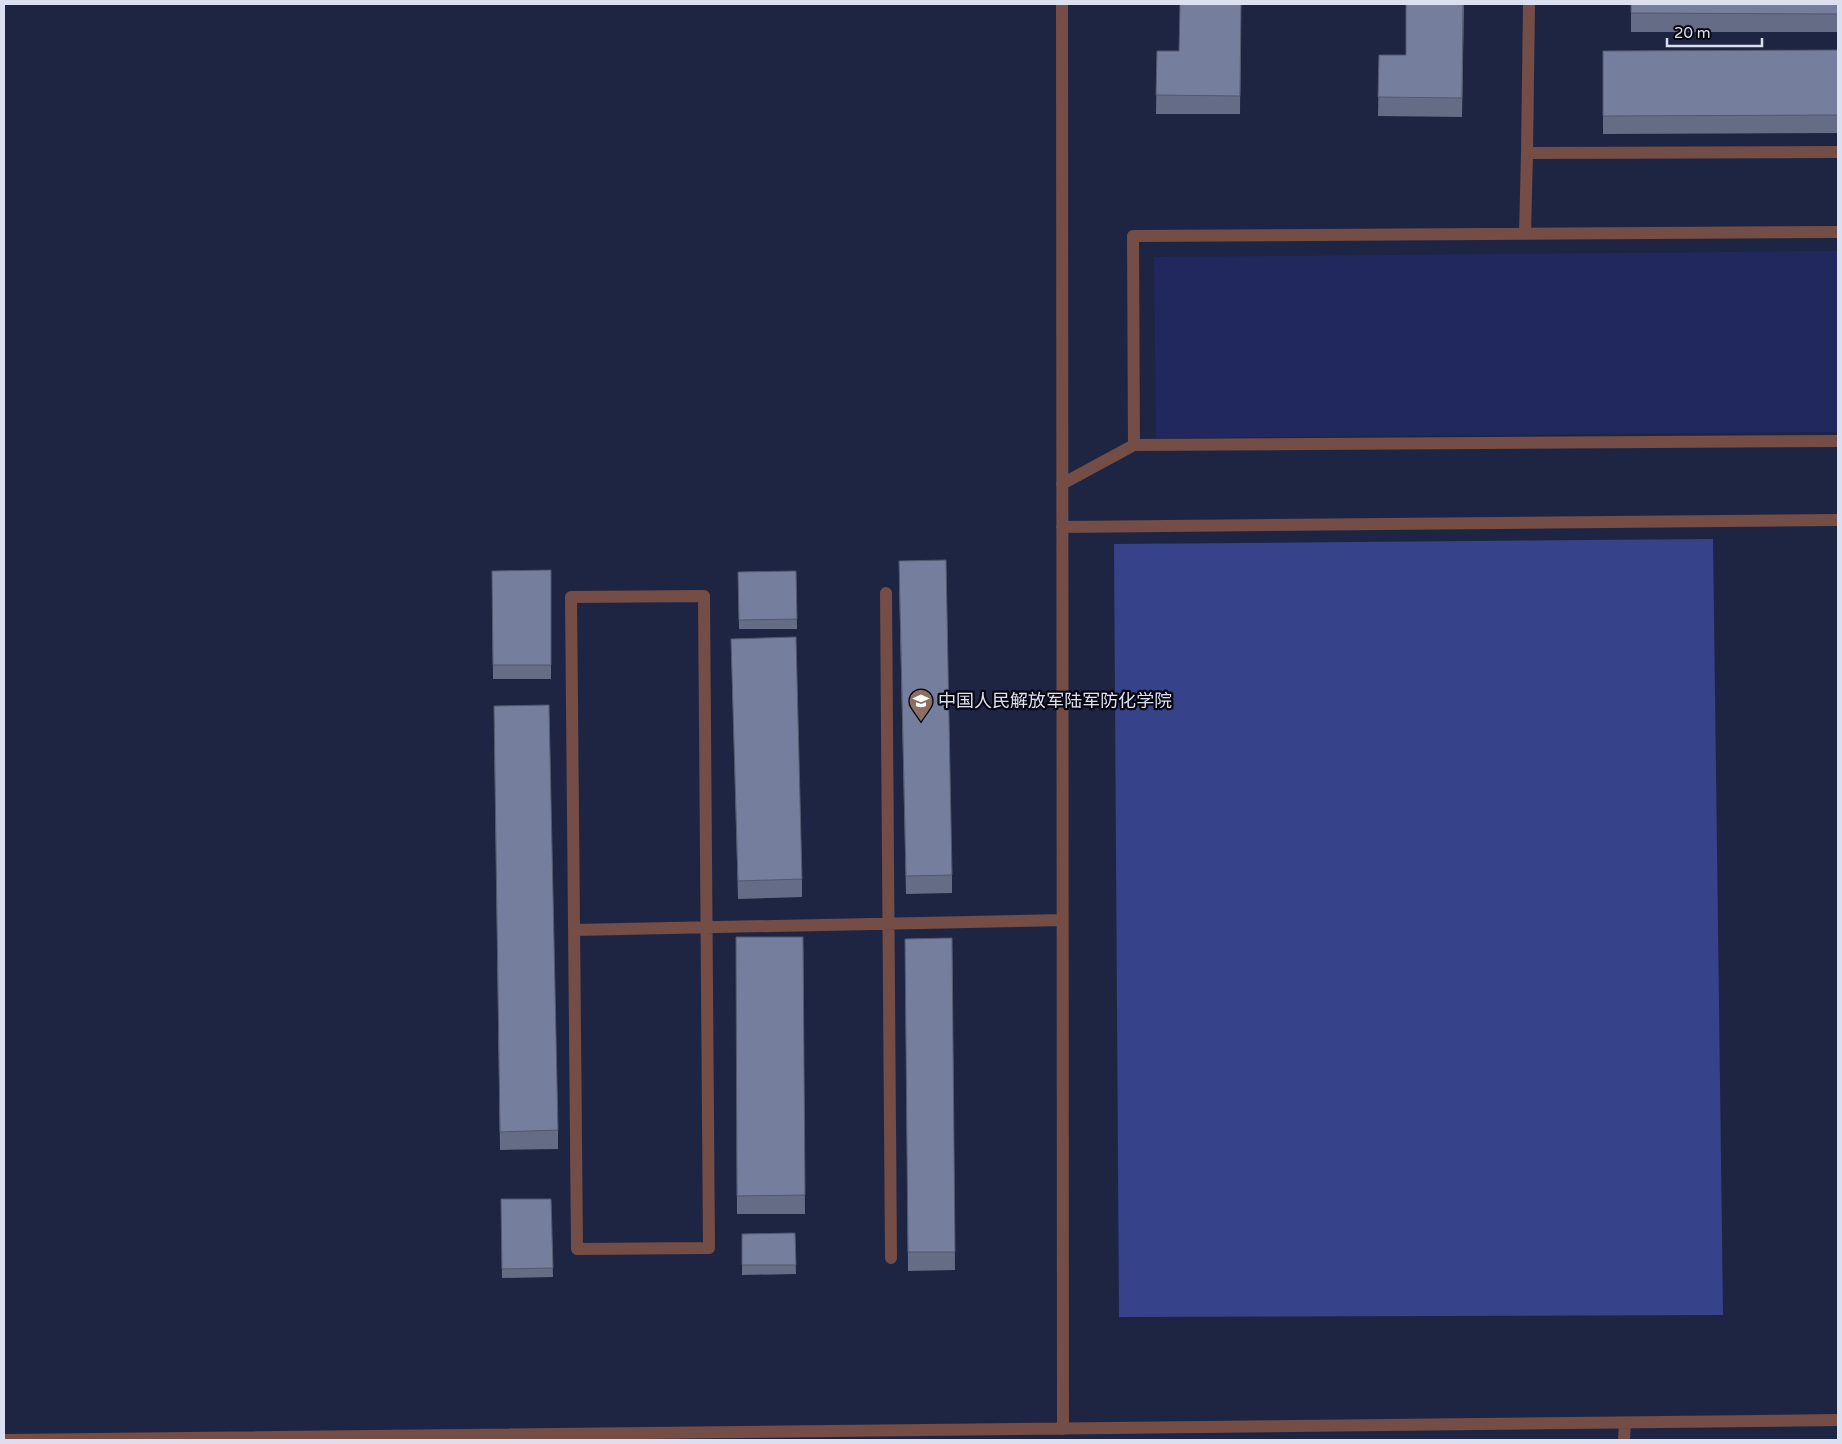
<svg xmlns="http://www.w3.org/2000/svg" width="1842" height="1444" font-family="'Varela Round','Noto Sans SC',sans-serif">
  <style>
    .built { fill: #1e2543 }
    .green { fill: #20285d }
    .forest { fill: #364289 }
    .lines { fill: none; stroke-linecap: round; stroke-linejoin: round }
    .minor { stroke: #734d46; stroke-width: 12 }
    .wall { fill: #656c86 }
    .building { fill: #757e9c; stroke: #52586d }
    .labels { text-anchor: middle; stroke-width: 4.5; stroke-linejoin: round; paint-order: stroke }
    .poi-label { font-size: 18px; fill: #dbe0f0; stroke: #050610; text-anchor: start }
  </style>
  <rect width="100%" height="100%" fill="#151b33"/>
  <path class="built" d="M4,4H1838V1440H4Z"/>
  <path class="green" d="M1838,251V432L1156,438L1154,257Z"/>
  <path class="forest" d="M1713,539L1723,1315L1119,1317L1114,544Z"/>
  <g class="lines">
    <path class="minor" d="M1062,4L1063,1429
      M1529,4L1527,153L1838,152
      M1525,234L1527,153
      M1134,445L1133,236L1838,232
      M1062,484L1134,445L1838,441
      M1062,527L1838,520
      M886,593L891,1258
      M704,596L709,1248L577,1249L571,597Z
      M575,930L1062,920
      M4,1440L1838,1420
      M1624,1440L1625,1423"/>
  </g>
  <path class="wall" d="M1241,4L1240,114H1156L1157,51H1179Z
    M1464,4L1462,117L1378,116L1379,55H1406Z
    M1631,4H1838V32H1631Z
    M1838,50V133L1603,134V51Z
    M551,570V679H493L492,571Z
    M796,571L797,629H739L738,572Z
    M899,579L952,875V893L906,894Z
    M731,639L802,879V897L738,899Z
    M494,724L558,1130V1149L500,1150Z
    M736,937H803L805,1214H737Z
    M952,938L955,1270L908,1271L905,939Z
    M501,1199H551L553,1277L502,1278Z
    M795,1233L796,1274L742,1275V1234Z"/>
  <path class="building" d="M1180,4H1241L1240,96L1156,95L1157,51H1179Z
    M1406,4H1463L1462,98L1378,97L1379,55H1406Z
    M1631,4H1838V14L1631,13Z
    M1838,50V115L1603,116V51Z
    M946,560L952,875L906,876L899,561Z
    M551,570V665H493L492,571Z
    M796,571L797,619L739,620L738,572Z
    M796,637L802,879L738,881L731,639Z
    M549,705L558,1130L500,1132L494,706Z
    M736,937H803L805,1195L737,1196Z
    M952,938L955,1252H908L905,939Z
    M501,1199H551L553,1268L502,1269Z
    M795,1233L796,1265H742V1234Z"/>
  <defs>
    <symbol id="university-pin" viewBox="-11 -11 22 30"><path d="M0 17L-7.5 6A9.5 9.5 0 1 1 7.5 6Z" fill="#8d6e63" stroke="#050610"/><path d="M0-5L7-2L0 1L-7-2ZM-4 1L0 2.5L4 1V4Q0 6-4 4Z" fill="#fff"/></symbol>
  </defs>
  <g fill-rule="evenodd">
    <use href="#university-pin" x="907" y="687" width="28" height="38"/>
  </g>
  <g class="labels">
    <g class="poi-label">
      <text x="938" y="707">中国人民解放军陆军防化学院</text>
    </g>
  </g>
  <rect width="1842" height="1444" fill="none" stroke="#dbe0f0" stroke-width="10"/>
  <path d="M1667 38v8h95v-8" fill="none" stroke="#dbe0f0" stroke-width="2.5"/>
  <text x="1674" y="38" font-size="15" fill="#dbe0f0" stroke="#050610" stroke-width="4" paint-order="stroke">20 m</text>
</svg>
